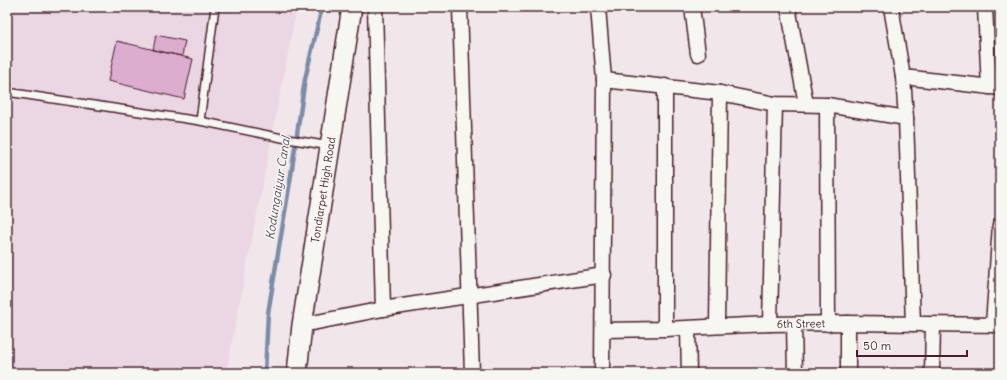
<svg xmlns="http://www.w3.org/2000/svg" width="1007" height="380" font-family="Delius,sans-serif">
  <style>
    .built { fill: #ebd6e3 }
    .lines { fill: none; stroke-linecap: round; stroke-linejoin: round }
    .stream { stroke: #7a8ca7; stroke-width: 4.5 }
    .building { fill: #dcadcf; stroke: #4a1f2b }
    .lane-casing { stroke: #4a1f2b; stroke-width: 10 }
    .street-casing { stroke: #4a1f2b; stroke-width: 17 }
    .secondary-casing { stroke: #4a1f2b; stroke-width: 22 }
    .lane { stroke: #f6f6f2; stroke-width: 7 }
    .street { stroke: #f6f6f2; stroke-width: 14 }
    .secondary { stroke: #f6f6f2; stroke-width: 19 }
    .labels { text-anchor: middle; stroke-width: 3; stroke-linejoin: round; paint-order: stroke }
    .street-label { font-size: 11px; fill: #4a1f2b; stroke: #f6f6f2 }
    .water-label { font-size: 12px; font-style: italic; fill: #5e4c5f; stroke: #f6f6f2 }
  </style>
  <rect width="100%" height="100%" fill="#f1e7eb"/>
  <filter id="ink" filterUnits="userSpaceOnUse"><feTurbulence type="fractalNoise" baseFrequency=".025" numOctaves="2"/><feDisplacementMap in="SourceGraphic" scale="8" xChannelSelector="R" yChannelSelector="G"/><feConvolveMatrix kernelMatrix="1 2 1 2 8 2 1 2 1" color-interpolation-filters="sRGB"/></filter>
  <g filter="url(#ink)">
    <path class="built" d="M7,7H297L226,373H7Z"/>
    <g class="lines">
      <path class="stream" d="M265,373L268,313L290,182L305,79L322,7"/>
    </g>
    <path class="building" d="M156,35L185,41L182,56L153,50Z
      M117,41L193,59L184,99L108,81Z"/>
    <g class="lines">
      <defs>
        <path id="lane" d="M7,92L200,121L282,138L330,146
          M200,121L215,7"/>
        <g id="street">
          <path d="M375,7L383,309"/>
          <path d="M460,7L472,373"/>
          <path d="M598,7L604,80L602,373"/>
          <path d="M692,7L698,54"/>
          <path d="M788,7L806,104"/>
          <path d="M891,7L903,77L906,118L913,324"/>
          <path d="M985,7L989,87"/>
          <path d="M903,77L1000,88"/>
          <path d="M604,80L720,93L775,104L827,105L906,118"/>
          <path d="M827,105L828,324"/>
          <path d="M770,324L775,104"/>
          <path d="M794,324L795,373"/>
          <path d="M302,325L383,309L604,275"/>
          <path d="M993,325L1000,225"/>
          <path d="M717,326L720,93"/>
          <path d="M665,329V86"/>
          <path d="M688,329L689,373"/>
          <path id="s1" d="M603,330L665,329L770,324L848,323L1000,325"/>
          <path d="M848,373V323"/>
          <path d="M932,373L933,324"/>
        </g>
        <g id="secondary">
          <path id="s2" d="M297,373L302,325L352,7"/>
        </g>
      </defs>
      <use href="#lane" class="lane-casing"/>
      <use href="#street" class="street-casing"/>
      <use href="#secondary" class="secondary-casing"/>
      <use href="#lane" class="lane"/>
      <use href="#street" class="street"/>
      <use href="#secondary" class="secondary"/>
    </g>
  </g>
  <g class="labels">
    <g class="street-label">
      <text dy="4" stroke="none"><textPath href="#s2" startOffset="185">Tondiarpet High Road</textPath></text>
      <text dy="4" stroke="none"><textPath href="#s1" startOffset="198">6th Street</textPath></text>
    </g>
    <g class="water-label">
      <text transform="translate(278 188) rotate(-81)" y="4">Kodungaiyur Canal</text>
    </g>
  </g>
  <rect width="1007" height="380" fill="none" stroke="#f6f6f2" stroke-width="24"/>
  <rect x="12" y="12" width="983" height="356" fill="none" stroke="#4a1f2b" stroke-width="1.5" filter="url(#ink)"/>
  <path d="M857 350v6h110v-6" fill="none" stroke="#4a1f2b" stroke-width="2"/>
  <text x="863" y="350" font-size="12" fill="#4a1f2b" stroke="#f6f6f2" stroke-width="3" paint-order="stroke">50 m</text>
</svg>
